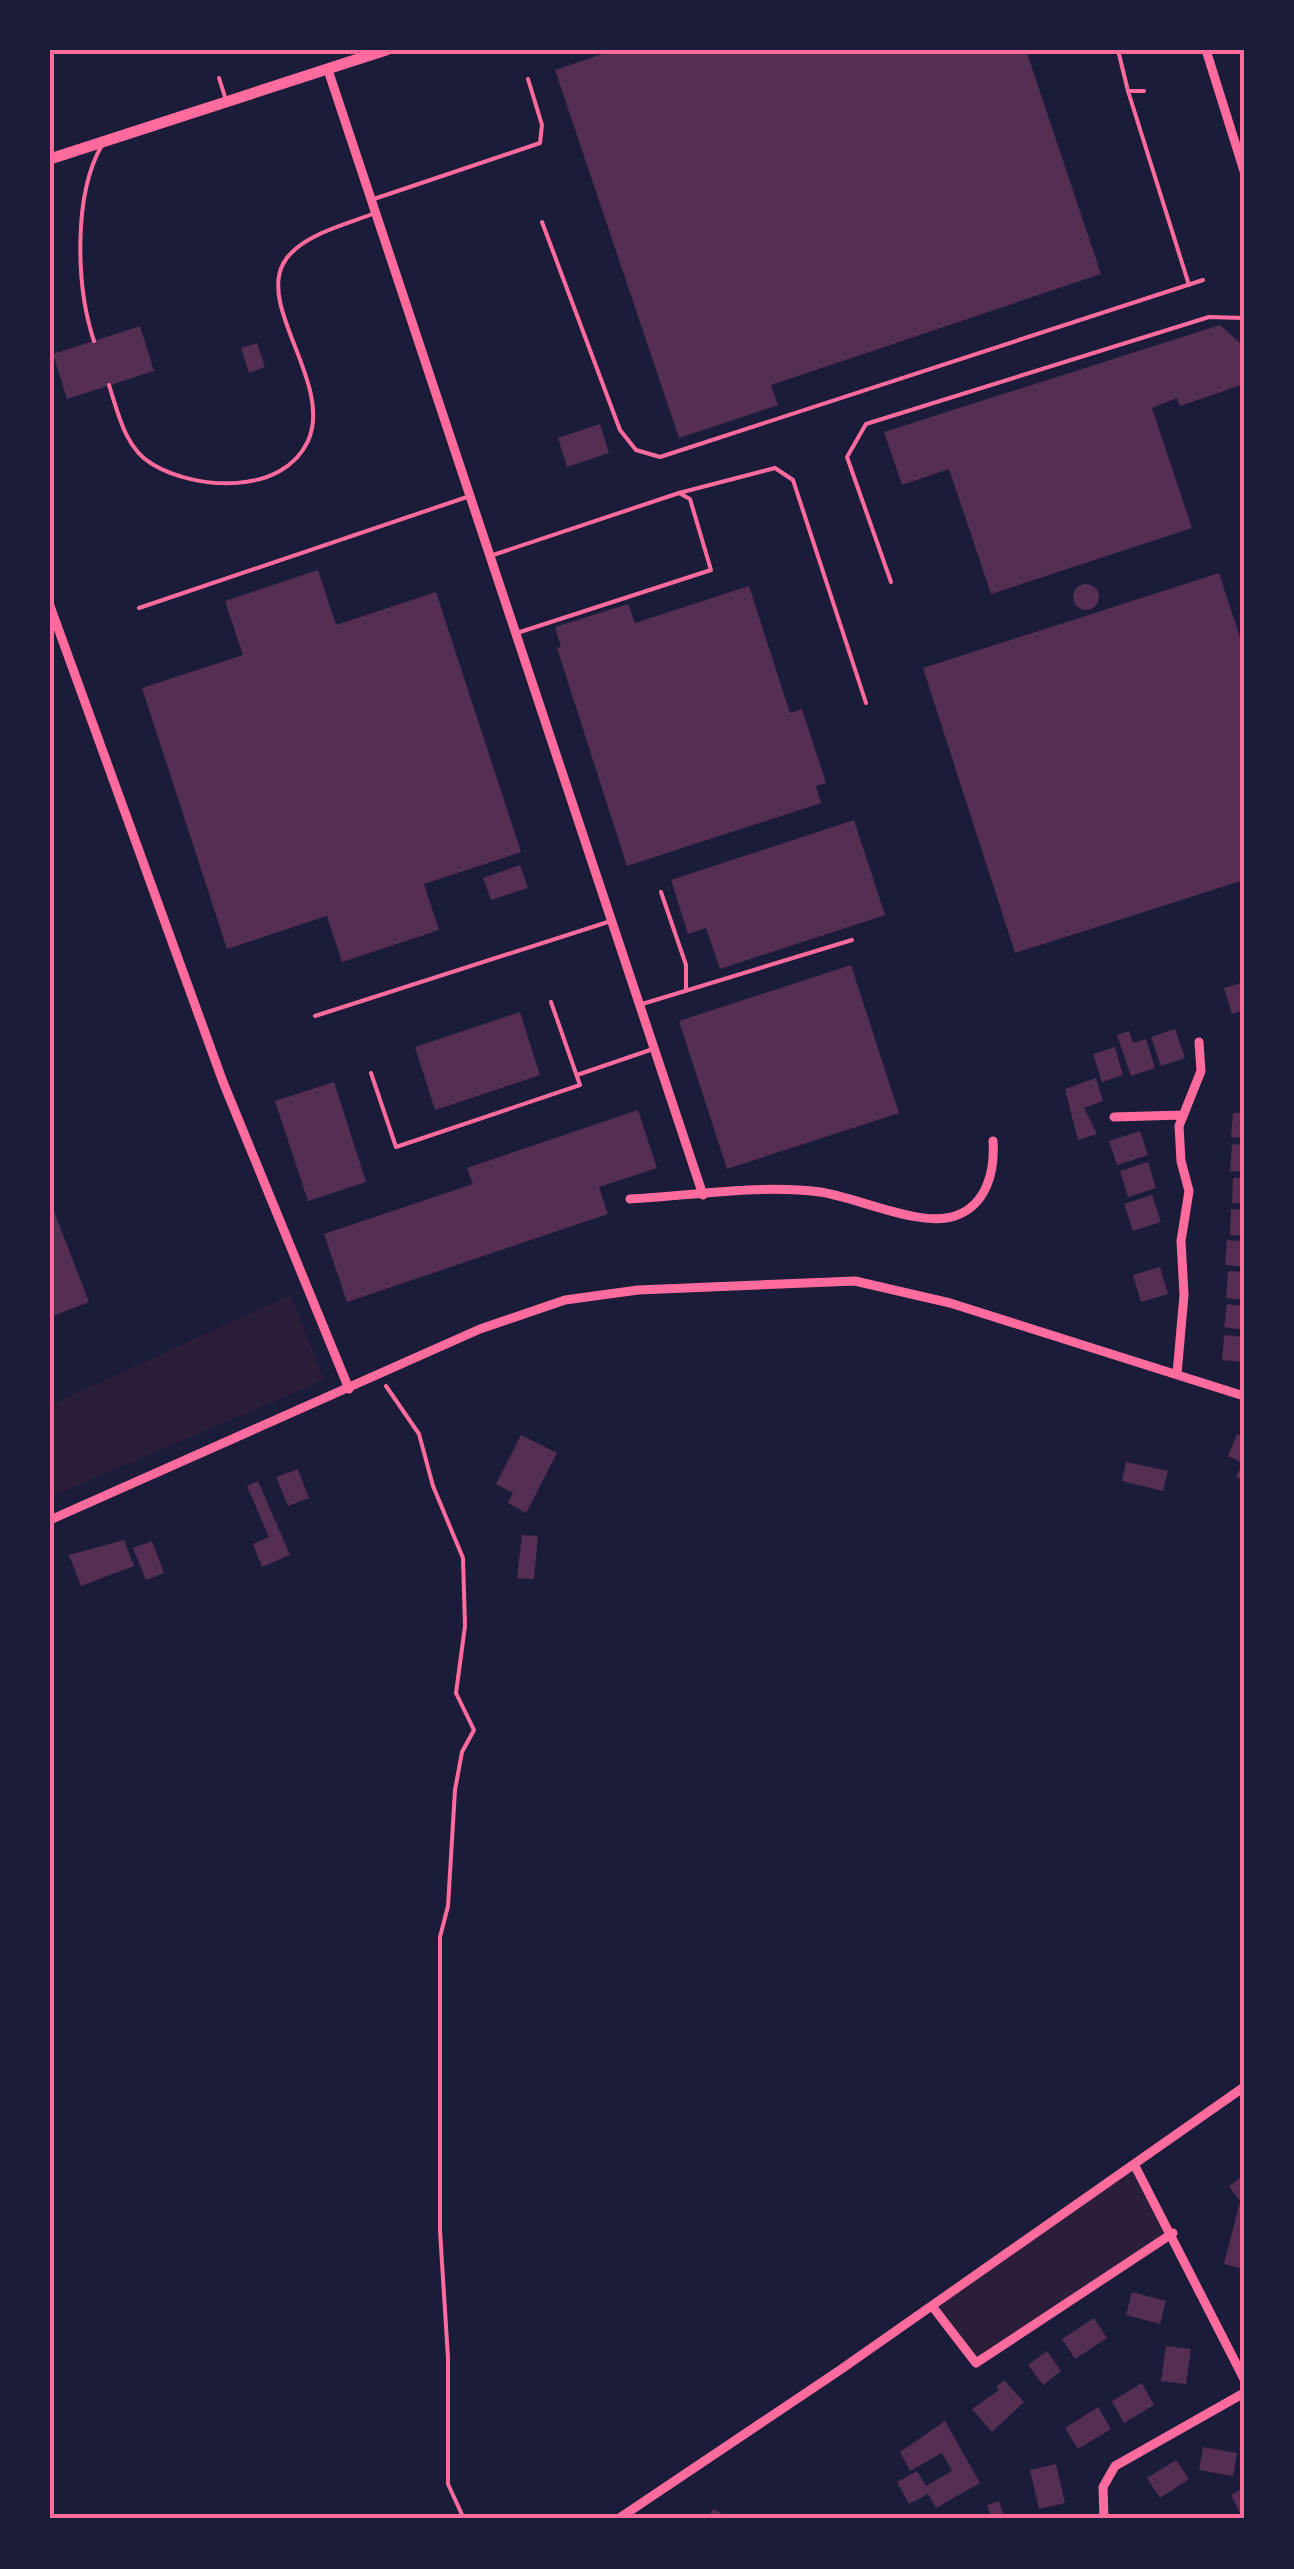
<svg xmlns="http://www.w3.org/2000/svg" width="1294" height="2569" font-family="'Nunito Sans',sans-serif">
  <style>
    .green { fill: #2a1e3b }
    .building { fill: #542f53 }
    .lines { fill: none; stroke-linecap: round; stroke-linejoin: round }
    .path { stroke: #ff6b9d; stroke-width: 4 }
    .service { stroke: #ff6b9d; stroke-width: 4 }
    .minor { stroke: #ff6b9d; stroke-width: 9 }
    .tertiary { stroke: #ff6b9d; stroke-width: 11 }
    .neatline { fill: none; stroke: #ff6b9d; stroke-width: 4 }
  </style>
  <rect width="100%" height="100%" fill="#1b1b3a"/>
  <path class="green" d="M291,1295L324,1380L50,1497V1405Z
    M1134,2164L1173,2233L976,2363L932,2306Z"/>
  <path class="building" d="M614,50H1026L1101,274L771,385L778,405L679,438L555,70Z
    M1220,325L1244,347V384L1180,406L1177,398L1152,408L1192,528L991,594L949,469L902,485L884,432Z
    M140,326L154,371L67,399L53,354Z
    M257,343L265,367L249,373L241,348Z
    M600,424L609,453L567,467L558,438Z
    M318,570L336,625L436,592L521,852L424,884L439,930L342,962L327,916L227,949L142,688L243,655L225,601Z
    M1219,573L1244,650V880L1015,953L923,668Z
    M1073 597a13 13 0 1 1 26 0a13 13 0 1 1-26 0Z
    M749,586L790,713L802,709L826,783L816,786L821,803L627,866L557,648L561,647L555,627L628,604L635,623Z
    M854,820L885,915L720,969L706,928L688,934L671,880Z
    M520,865L528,888L491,900L483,878Z
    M851,965L899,1113L727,1169L679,1021Z
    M1244,982V1010L1232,1014L1224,988Z
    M520,1012L540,1075L435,1110L415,1047Z
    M1175,1029L1185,1058L1161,1066L1151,1037Z
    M1129,1031L1133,1043L1146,1039L1155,1068L1131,1076L1117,1035Z
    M1115,1047L1123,1075L1102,1082L1093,1054Z
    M1096,1078L1103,1101L1084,1108L1097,1134L1078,1140L1065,1089Z
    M334,1082L366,1182L308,1201L275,1101Z
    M638,1110L657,1168L599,1187L608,1214L347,1302L324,1234L473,1184L467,1168Z
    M1233,1113H1244V1138L1231,1137Z
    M1140,1131L1148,1155L1117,1165L1109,1141Z
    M1232,1144L1244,1145V1172L1230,1171Z
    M1148,1162L1156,1188L1128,1197L1120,1171Z
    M1233,1178H1244V1204L1232,1203Z
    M1152,1195L1161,1222L1133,1231L1124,1204Z
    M50,1201L89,1302L50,1317Z
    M1231,1209L1244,1210V1236L1230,1235Z
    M1227,1240L1244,1241V1267L1225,1265Z
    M1160,1267L1168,1294L1141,1302L1133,1275Z
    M1228,1271L1244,1272V1300L1226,1298Z
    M1227,1304L1244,1306V1330L1224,1327Z
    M1224,1335L1244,1337V1362L1222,1360Z
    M1237,1434L1244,1437V1480L1236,1477L1243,1463L1228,1456Z
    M521,1435L557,1453L526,1513L508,1503L513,1493L496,1484Z
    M1126,1462L1168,1471L1163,1491L1122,1481Z
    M298,1469L309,1498L288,1506L276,1477Z
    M258,1481L290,1555L262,1567L253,1544L269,1537L247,1486Z
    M522,1535L538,1536L534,1579L517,1578Z
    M124,1540L134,1566L81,1586L69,1555Z
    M152,1541L164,1573L146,1580L133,1548Z
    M1241,2177L1244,2197L1239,2200L1229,2186Z
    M1239,2205L1244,2206V2269L1224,2264Z
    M1132,2292L1166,2301L1160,2324L1126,2315Z
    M1094,2318L1107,2338L1075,2359L1062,2339Z
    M1166,2346L1191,2349L1186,2384L1161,2381Z
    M1047,2351L1061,2371L1043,2385L1028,2365Z
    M1004,2380L1024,2402L992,2432L972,2409L999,2390L996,2387Z
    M1142,2383L1154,2405L1124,2423L1112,2401Z
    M1098,2407L1111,2429L1078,2449L1065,2428Z
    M945,2421L980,2483L936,2508L928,2494L909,2504L897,2482L917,2471L926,2486L952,2471L942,2453L910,2471L900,2452Z
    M1203,2447L1237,2453L1233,2476L1199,2470Z
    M1176,2460L1189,2479L1160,2498L1147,2478Z
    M1056,2464L1065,2503L1039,2509L1030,2470Z
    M1244,2488V2519H1243L1231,2495Z
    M999,2501L1005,2519H992L987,2505Z
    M713,2509L732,2519H708Z"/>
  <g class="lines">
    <path class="path" d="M386,1386L419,1434L433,1486L463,1558L465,1626L456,1693L474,1730L462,1752L455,1790L448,1906L440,1937V2231L448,2358V2484L464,2519"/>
    <path class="service" d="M1118,50L1128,91H1144
      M219,78L225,97
      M1128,91L1189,285
      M371,200L540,143L542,125L528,79
      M542,222L620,430L636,450L660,457L1203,280
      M94,341C76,287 73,195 102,145
      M109,385C118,413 125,448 152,464C197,491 283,495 308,441C333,385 259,310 283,264C298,235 348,224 375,213
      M679,493L775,468L793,480L866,703
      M490,556L679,493L690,499L711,570L517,633
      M891,582L847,457L866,424L1209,317L1244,318
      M139,608L470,496
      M661,892L686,965V991
      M639,1005L852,940
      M315,1016L611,921
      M371,1073L396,1147L580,1085L551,1002
      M577,1075L653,1049"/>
    <path class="minor" d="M1206,50L1244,171
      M328,70L703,1195
      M50,606L223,1082L349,1389
      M1114,1117L1182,1115
      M630,1199C691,1196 759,1184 820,1192C857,1197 920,1228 955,1216C987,1205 995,1171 993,1141
      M1177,1374L1184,1295L1181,1241L1189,1191L1181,1161L1179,1126L1201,1071L1199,1042
      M50,1520L480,1329L565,1300L638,1290L855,1281L950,1303L1244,1396
      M1134,2164L1244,2379
      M932,2306L976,2363L1173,2233
      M618,2519L840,2370L1244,2087
      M1104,2519L1103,2487L1115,2466L1244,2393"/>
    <path class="tertiary" d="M50,159L386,50"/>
  </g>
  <rect width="1294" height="2569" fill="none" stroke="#1b1b3a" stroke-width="105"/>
  <rect x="52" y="52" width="1190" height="2464" class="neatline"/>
</svg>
